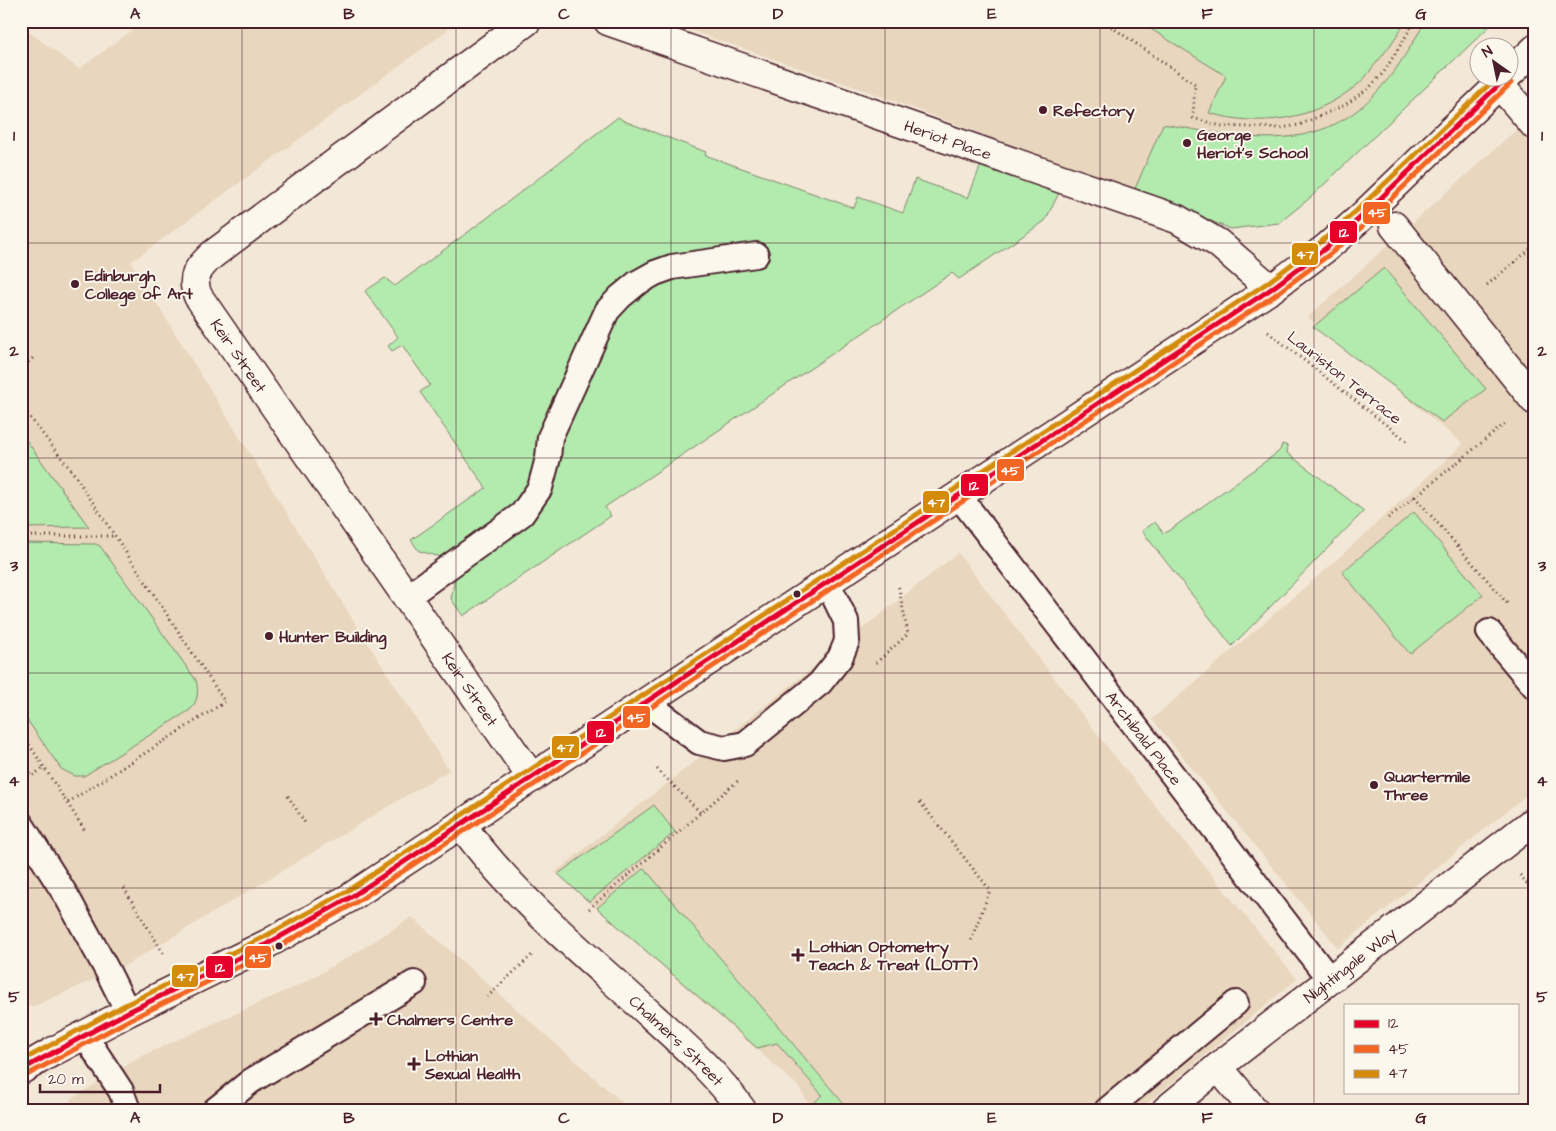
<svg xmlns="http://www.w3.org/2000/svg" width="1556" height="1131" font-family="'Architects Daughter',sans-serif">
  <style>
    .built { fill: #e9d6be }
    .green { fill: #b3eaad; stroke: #7e846c }
    .lines { fill: none; stroke-linecap: round; stroke-linejoin: round }
    .lane-casing { stroke: #4a1f2b; stroke-width: 28 }
    .street-casing { stroke: #4a1f2b; stroke-width: 31 }
    .secondary-casing { stroke: #4a1f2b; stroke-width: 31 }
    .path { stroke: #4a1f2b; stroke-width: 3; stroke-dasharray: 1 4; stroke-linecap: butt }
    .lane { stroke: #fbf7ec; stroke-width: 24 }
    .street { stroke: #fbf7ec; stroke-width: 28 }
    .secondary { stroke: #fbf7ec; stroke-width: 28 }
    .bus-1-casing { stroke: #fbf7ec; stroke-width: 9 }
    .bus-2-casing { stroke: #fbf7ec; stroke-width: 9 }
    .bus-3-casing { stroke: #fbf7ec; stroke-width: 9 }
    .bus-1 { stroke: #e4002b; stroke-width: 5 }
    .bus-2 { stroke: #f26522; stroke-width: 5 }
    .bus-3 { stroke: #d48b09; stroke-width: 5 }
    .grid { fill: none; stroke: #4a1f2b; stroke-width: 1; stroke-opacity: 0.55 }
    .poi-dot { fill: #4a1f2b; stroke: #fbf7ec; stroke-width: 2 }
    .labels { text-anchor: middle; stroke-width: 4; stroke-linejoin: round; paint-order: stroke }
    .poi-label { font-size: 16px; font-weight: bold; fill: #4a1f2b; stroke: #fbf7ec; text-anchor: start }
    .street-label { font-size: 16px; fill: #4a1f2b; stroke: #fbf7ec }
    .line-badge { stroke: #fbf7ec; stroke-width: 2 }
    .badge-label { font-size: 14px; text-anchor: middle; font-weight: bold; fill: #fff }
    .neatline { fill: none; stroke: #4a1f2b; stroke-width: 2 }
    .grid-label { font-size: 16px; text-anchor: middle; font-weight: bold; fill: #4a1f2b }
  </style>
  <rect width="100%" height="100%" fill="#f3e8d7"/>
  <filter id="ink" filterUnits="userSpaceOnUse"><feTurbulence type="fractalNoise" baseFrequency=".02" numOctaves="2"/><feDisplacementMap in="SourceGraphic" scale="10" xChannelSelector="R" yChannelSelector="G"/><feConvolveMatrix kernelMatrix="1 2 1 2 8 2 1 2 1" color-interpolation-filters="sRGB"/></filter>
  <g filter="url(#ink)">
    <path class="built" d="M145,21H456L444,33L131,262L360,631L449,770L128,964L35,1006H24L21,1004V26L79,69Z
      M663,21H1495L1310,198L1279,223L1231,229L1134,191L878,95Z
      M1517,129L1535,151V788L1338,948L1152,719L1332,564L1463,444L1308,317Z
      M958,553L1112,753L1297,979L1139,1110H812L798,1086L555,872Z
      M412,917L631,1110H79L69,1100L144,1055L303,983L357,952Z"/>
    <path class="green" d="M1138,21H1406C1396,38 1385,53 1372,68C1368,74 1363,81 1357,85C1314,120 1261,128 1209,113L1226,76Z
      M1426,21H1495L1310,198L1279,223L1231,229L1134,191L1163,124C1245,138 1322,159 1383,85C1400,66 1412,43 1426,21Z
      M618,117L624,121L706,152L705,155L854,208L858,197L903,213L915,179L968,198L982,162L1060,191L1045,221L959,279L952,273L605,507L611,516L463,616L451,599L455,578L441,557L419,551L411,540L486,488L420,392L430,385L402,345L392,351L388,346L398,337L365,291L385,278L395,286L487,218Z
      M1384,268L1486,389L1442,422L1313,327Z
      M21,433L89,527L21,528Z
      M1282,444L1288,446L1287,453L1364,511L1232,646L1142,531L1155,522L1164,534L1277,453L1280,450Z
      M1414,512L1483,595L1410,654L1342,572Z
      M21,543L96,544L100,546L196,680C199,692 198,701 190,710L84,776H75L61,769L21,711Z
      M654,805L675,832L589,902L558,874Z
      M644,868L849,1110H819L814,1103L822,1095L777,1043L757,1048L597,908Z"/>
    <g class="lines">
      <defs>
        <g id="lane">
          <path d="M658,39L668,21"/>
          <path id="s1" d="M958,495L1330,980"/>
          <path d="M407,597L522,514L540,488L548,458L550,437L607,311L620,297L637,283L655,273L672,267L756,255"/>
          <path d="M1489,632L1535,687"/>
          <path d="M646,702L699,742L724,748L745,744L820,683L840,658L847,641L846,621L827,582"/>
          <path d="M21,824L67,897L108,972L128,1012"/>
          <path d="M85,1036L121,1091L128,1110"/>
          <path d="M215,1110L251,1081L414,983"/>
          <path d="M1107,1110L1236,1003"/>
        </g>
        <g id="street">
          <path id="s2" d="M527,21L315,178L212,255C198,268 190,277 198,296L532,778"/>
          <path id="s3" d="M608,21L1177,219L1218,243L1271,289"/>
          <path d="M1499,84L1535,126"/>
          <path d="M1394,226L1534,400"/>
          <path id="s4" d="M461,824C513,897 588,957 653,1017C685,1046 717,1074 742,1110"/>
          <path d="M1218,1067L1254,1110"/>
          <path id="s5" d="M1166,1110L1218,1067L1535,820"/>
        </g>
        <path id="secondary" d="M1508,75L1535,49
          M21,1070L52,1052L128,1012L267,944L351,897L1271,289L1326,248L1359,219L1506,78"/>
      </defs>
      <use href="#lane" class="lane-casing"/>
      <use href="#street" class="street-casing"/>
      <use href="#secondary" class="secondary-casing"/>
      <path class="path" d="M1103,21L1195,84L1193,118L1221,126L1281,128L1299,125L1345,105L1370,87L1384,72L1415,21
        M1487,285L1535,245
        M1268,332L1408,442
        M21,369L35,356
        M21,406L74,474L225,702L67,803
        M1388,518L1415,497
        M21,536H115
        M1507,603L1415,497L1507,422
        M876,663L908,634L898,584
        M21,732L86,832
        M21,761L31,776L44,768
        M657,769L701,813
        M21,780V782
        M288,796L305,823
        M920,802L990,890L970,943
        M1520,875L1535,893
        M124,888L165,956
        M589,909L740,779
        M487,997L532,955"/>
      <use href="#lane" class="lane"/>
      <use href="#street" class="street"/>
      <use href="#secondary" class="secondary"/>
      <defs>
        <path id="bus-1" d="M21,1070L128,1012L267,944L351,897L1271,289L1326,248L1359,219L1506,78"/>
        <path id="bus-2" d="M25,1076L131,1019L271,951L355,903L1275,295L1330,254L1364,225L1511,83"/>
        <path id="bus-3" d="M21,1061L125,1005L264,937L347,891L1267,283L1321,242L1354,213L1496,78"/>
      </defs>
      <use href="#bus-1" class="bus-1-casing"/>
      <use href="#bus-2" class="bus-2-casing"/>
      <use href="#bus-3" class="bus-3-casing"/>
      <use href="#bus-1" class="bus-1"/>
      <use href="#bus-2" class="bus-2"/>
      <use href="#bus-3" class="bus-3"/>
    </g>
  </g>
  <path class="grid" d="M242,21V1110M456,21V1110M671,21V1110M885,21V1110M1100,21V1110M1314,21V1110M21,243H1535M21,458H1535M21,673H1535M21,888H1535"/>
  <g class="poi-dot">
    <circle cx="1043" cy="110" r="5"/>
    <circle cx="1187" cy="143" r="5"/>
    <circle cx="75" cy="284" r="5"/>
    <circle cx="797" cy="594" r="4.5"/>
    <circle cx="269" cy="636" r="5"/>
    <circle cx="1374" cy="785" r="5"/>
    <circle cx="279" cy="946" r="4.5"/>
    <path d="M795.5 947.5h5v5h5v5h-5v5h-5v-5h-5v-5h5z"/>
    <path d="M373.5 1011.5h5v5h5v5h-5v5h-5v-5h-5v-5h5z"/>
    <path d="M411.5 1056.5h5v5h5v5h-5v5h-5v-5h-5v-5h5z"/>
  </g>
  <g class="labels">
    <g class="poi-label">
      <text x="1053" y="116">Refectory</text>
      <text x="1197" y="140">George<tspan x="1197" dy="18">Heriot's School</tspan></text>
      <text x="85" y="281">Edinburgh<tspan x="85" dy="18">College of Art</tspan></text>
      <text x="279" y="642">Hunter Building</text>
      <text x="1384" y="782">Quartermile<tspan x="1384" dy="18">Three</tspan></text>
      <text x="809" y="952">Lothian Optometry<tspan x="809" dy="18">Teach &amp; Treat (LOTT)</tspan></text>
      <text x="387" y="1025">Chalmers Centre</text>
      <text x="425" y="1061">Lothian<tspan x="425" dy="18">Sexual Health</tspan></text>
    </g>
    <g class="street-label">
      <text dy="6" stroke="none"><textPath href="#s3" startOffset="360">Heriot Place</textPath></text>
      <text dy="6" stroke="none"><textPath href="#s2" startOffset="512">Keir Street</textPath></text>
      <text transform="translate(1345 377) rotate(38)" y="6">Lauriston Terrace</text>
      <text dy="6" stroke="none"><textPath href="#s2" startOffset="918">Keir Street</textPath></text>
      <text dy="6" stroke="none"><textPath href="#s1" startOffset="306">Archibald Place</textPath></text>
      <text dy="6" stroke="none"><textPath href="#s5" startOffset="234">Nightingale Way</textPath></text>
      <text dy="6" stroke="none"><textPath href="#s4" startOffset="306">Chalmers Street</textPath></text>
    </g>
  </g>
  <g class="line-badge">
    <rect x="1362" y="201" width="29" height="24" rx="5" fill="#f26522"/>
    <rect x="1329" y="220" width="29" height="24" rx="5" fill="#e4002b"/>
    <rect x="1291" y="242" width="28" height="24" rx="5" fill="#d48b09"/>
    <rect x="996" y="458" width="29" height="24" rx="5" fill="#f26522"/>
    <rect x="960" y="473" width="29" height="24" rx="5" fill="#e4002b"/>
    <rect x="922" y="490" width="28" height="24" rx="5" fill="#d48b09"/>
    <rect x="622" y="705" width="29" height="24" rx="5" fill="#f26522"/>
    <rect x="586" y="720" width="29" height="24" rx="5" fill="#e4002b"/>
    <rect x="551" y="735" width="29" height="24" rx="5" fill="#d48b09"/>
    <rect x="244" y="945" width="28" height="24" rx="5" fill="#f26522"/>
    <rect x="205" y="955" width="29" height="24" rx="5" fill="#e4002b"/>
    <rect x="171" y="964" width="28" height="24" rx="5" fill="#d48b09"/>
  </g>
  <g class="badge-label">
    <text x="1377" y="217">45</text>
    <text x="1344" y="237">12</text>
    <text x="1305" y="259">47</text>
    <text x="1010" y="475">45</text>
    <text x="974" y="490">12</text>
    <text x="936" y="507">47</text>
    <text x="636" y="722">45</text>
    <text x="601" y="737">12</text>
    <text x="565" y="752">47</text>
    <text x="258" y="962">45</text>
    <text x="220" y="972">12</text>
    <text x="185" y="981">47</text>
  </g>
  <rect width="1556" height="1131" fill="none" stroke="#fbf7ec" stroke-width="55"/>
  <rect x="1344" y="1004" width="175" height="90" fill="#fbf7ec" stroke="#b4a19f"/>
  <rect x="1354" y="1020" width="25" height="8" fill="#e4002b" stroke="#b4a19f"/>
  <text x="1388" y="1028" font-size="15" fill="#4a1f2b">12</text>
  <rect x="1354" y="1045" width="25" height="8" fill="#f26522" stroke="#b4a19f"/>
  <text x="1388" y="1054" font-size="15" fill="#4a1f2b">45</text>
  <rect x="1354" y="1070" width="25" height="8" fill="#d48b09" stroke="#b4a19f"/>
  <text x="1388" y="1078" font-size="15" fill="#4a1f2b">47</text>
  <g transform="translate(1494 62) rotate(327)"><circle r="24" fill="#fbf7ec" stroke="#b4a19f"/>
  <path d="M0-4L9 19L0 12L-9 19Z" fill="#4a1f2b"/>
  <text y="-8" font-size="14" font-weight="bold" text-anchor="middle" fill="#4a1f2b">N</text>
  </g>
  <path d="M40 1084v8h120v-8" fill="none" stroke="#4a1f2b" stroke-width="2.5"/>
  <text x="48" y="1084" font-size="15" fill="#4a1f2b" stroke="#fbf7ec" stroke-width="4" paint-order="stroke">20 m</text>
  <rect x="28" y="28" width="1500" height="1076" class="neatline"/>
  <g class="grid-label">
    <text x="135" y="19">A</text>
    <text x="349" y="19">B</text>
    <text x="564" y="19">C</text>
    <text x="778" y="19">D</text>
    <text x="992" y="19">E</text>
    <text x="1207" y="19">F</text>
    <text x="1421" y="19">G</text>
    <text x="14" y="141">1</text>
    <text x="1542" y="141">1</text>
    <text x="14" y="356">2</text>
    <text x="1542" y="356">2</text>
    <text x="14" y="571">3</text>
    <text x="1542" y="571">3</text>
    <text x="14" y="786">4</text>
    <text x="1542" y="786">4</text>
    <text x="14" y="1002">5</text>
    <text x="1542" y="1002">5</text>
    <text x="135" y="1123">A</text>
    <text x="349" y="1123">B</text>
    <text x="564" y="1123">C</text>
    <text x="778" y="1123">D</text>
    <text x="992" y="1123">E</text>
    <text x="1207" y="1123">F</text>
    <text x="1421" y="1123">G</text>
  </g>
</svg>
